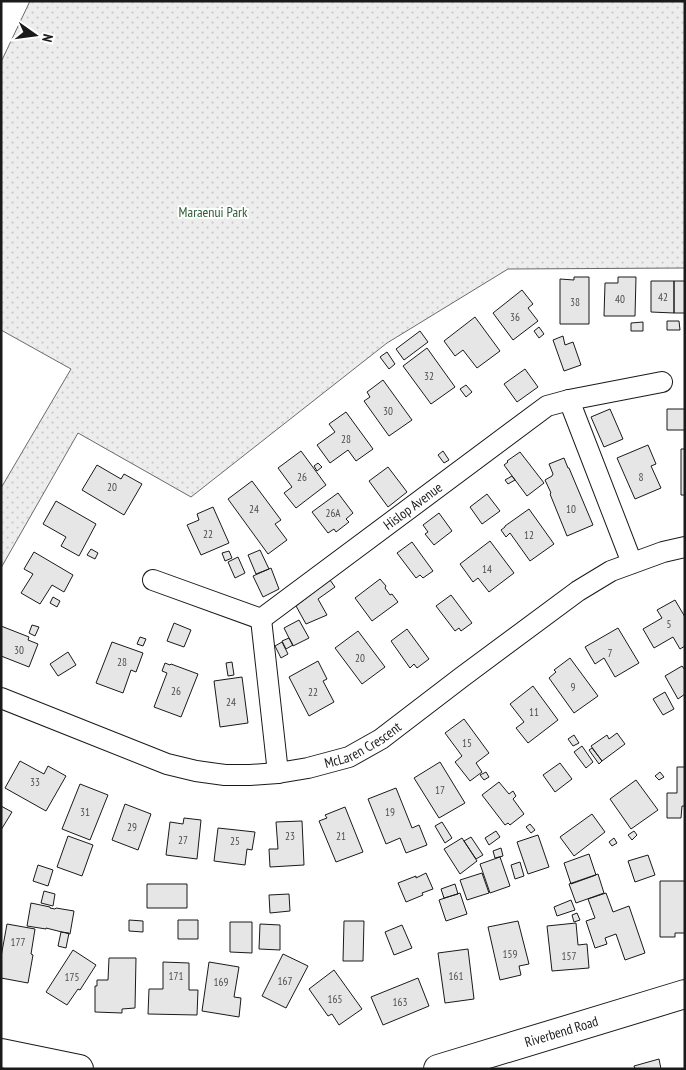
<svg xmlns="http://www.w3.org/2000/svg" width="686" height="1070" font-family="'PT Sans Narrow',sans-serif">
  <style>
    .park { fill: url(#park-dots); stroke: #6a6a6a }
    .building { fill: #e6e6e6; stroke: #1a1a1a }
    .lines { fill: none; stroke-linecap: round; stroke-linejoin: round }
    .minor-casing { stroke: #1a1a1a; stroke-width: 22 }
    .secondary-casing { stroke: #1a1a1a; stroke-width: 30 }
    .minor { stroke: #fff; stroke-width: 20 }
    .secondary { stroke: #fff; stroke-width: 28 }
    .labels { text-anchor: middle; stroke-width: 4; stroke-linejoin: round; paint-order: stroke }
    .number-label { font-size: 11px; fill: #4d4d4d }
    .park-label { font-size: 14px; fill: #2b5a34; stroke: #fff }
    .street-label { font-size: 14px; fill: #1a1a1a; stroke: #fff }
  </style>
  <defs>
    <pattern id="park-dots" width="8" height="8" patternUnits="userSpaceOnUse" patternTransform="scale(1.25)"><rect width="8" height="8" fill="#ededed"/><path d="M2 2h.1M6 6h.1" fill="none" stroke="#cbcbcb" stroke-width="1.8" stroke-linecap="round"/></pattern>
  </defs>
  <rect width="100%" height="100%" fill="#fff"/>
  <path class="park" d="M30,1H685V268L508,269L387,343L191,497L78,433L1,568V488L71,369L1,330V62Z"/>
  <path class="building" d="M574,277H589V324H560V279L574,280Z
    M618,277H636L635,316H604L605,283H618Z
    M651,281H674V313L651,312Z
    M674,281H685V313H674Z
    M522,290L533,304L528,308L538,321L513,340L493,313Z
    M475,317L500,351L477,368L463,350L455,356L444,341Z
    M667,321H679L680,330H667Z
    M643,322V331H631V323Z
    M539,327L544,334L539,338L534,331Z
    M420,331L428,342L404,360L396,349Z
    M563,336L565,345L573,342L581,365L564,371L553,340Z
    M427,348L455,387L431,404L403,366Z
    M387,352L395,364L389,369L380,357Z
    M525,369L538,387L517,402L504,384Z
    M383,380L412,420L389,436L364,401L370,397L367,392Z
    M466,385L472,392L466,397L460,389Z
    M610,409L623,439L604,447L591,417Z
    M667,409H685V430H667Z
    M346,412L373,449L356,461L348,450L330,463L317,445L335,432L329,424Z
    M648,445L656,464L651,466L661,488L635,499L617,458Z
    M681,449H685V495H681Z
    M301,451L326,485L296,508L284,493L292,487L278,468Z
    M443,451L449,460L444,463L438,455Z
    M520,452L544,483L527,496L504,465L508,462L507,461Z
    M564,458L568,468H569L593,525L567,536L550,494L551,493L545,480L552,476L553,474L549,464Z
    M318,463L322,467L317,471L314,466Z
    M97,465L121,479L124,474L142,484L124,515L82,490Z
    M388,467L407,492L388,507L369,481Z
    M512,476L515,480L508,484L505,480Z
    M252,481L281,520L275,524L287,540L268,554L228,499Z
    M338,493L353,513L346,519L349,522L336,532L334,529L328,533L312,512Z
    M487,494L500,511L482,524L470,507Z
    M56,501L96,524L79,556L61,546L66,537L43,524Z
    M213,507L229,543L201,555L187,525L199,520L197,514Z
    M529,509L554,544L530,561L510,533L506,537L501,530L505,527V526Z
    M439,513L452,531L434,545L425,534L428,532L423,525Z
    M490,541L514,573L489,592L478,578L473,582L460,564Z
    M412,542L433,571L423,578L420,575L416,578L397,553Z
    M91,549L98,553L95,559L87,555Z
    M260,550L269,569L256,574L248,555Z
    M229,551L232,558L225,561L222,553Z
    M34,552L73,575L64,592L52,585L40,604L21,593L33,574L24,569Z
    M238,557L245,573L235,578L228,562Z
    M271,568L279,589L263,597L253,576Z
    M380,579L386,586L385,588L390,595L392,594L398,602L372,621L355,598Z
    M330,580L335,587L318,599L327,615L306,624L296,606Z
    M451,595L472,623L461,631L459,628L455,631L436,606Z
    M53,597L60,601L57,607L50,603Z
    M675,600L685,617V646L680,649L673,637L654,648L643,629L662,618L657,610Z
    M299,620L309,638L293,646L284,628Z
    M174,623L191,630L184,647L167,641Z
    M32,625L39,627L35,636L29,633Z
    M1,626L29,637L28,640L38,644L29,667L1,656Z
    M618,628L639,663L615,677L604,658L595,664L585,647Z
    M407,629L429,659L417,668L414,664L410,668L391,641Z
    M358,631L385,667L362,684L335,648Z
    M140,637L146,639L143,646L137,644Z
    M289,638L293,645L286,649L282,641Z
    M112,642L143,653L136,672L131,670L123,693L96,683Z
    M282,642L288,654L281,658L275,646Z
    M68,652L76,665L58,676L50,664Z
    M570,658L598,696L574,713L549,678L556,672L554,670Z
    M318,661L327,679L323,681L334,702L309,716L289,677Z
    M232,662L234,675L228,676L226,663Z
    M165,663L170,665L171,664L198,674L181,717L154,707L167,673L162,671Z
    M682,666L685,670V694L678,699L665,676Z
    M242,677L248,723L220,727L214,681Z
    M533,686L558,720L528,743L516,728L524,722L510,704Z
    M665,692L674,709L663,715L653,699Z
    M464,719L489,753L476,763L482,772L470,781L455,762L462,756L445,733Z
    M617,733L625,744L602,761L591,746L607,735L609,739Z
    M574,735L579,743L573,746L568,739Z
    M582,746L593,762L586,768L574,752Z
    M592,748L602,761L599,764L589,750Z
    M20,761L44,774L48,766L66,776L46,811L5,788Z
    M440,762L465,803L439,818L414,778Z
    M560,763L572,779L555,792L543,775Z
    M677,767H685V806H682L681,818H667V793H677Z
    M486,772L489,777L484,780L480,775Z
    M660,772L664,777L659,780L655,776Z
    M636,780L658,810L631,829L610,799Z
    M499,782L509,794L513,791L516,796L513,799L524,814L510,825L508,823L505,825L482,795Z
    M80,784L108,795L90,840L62,829Z
    M396,788L412,828L419,825L427,845L406,853L400,838L386,844L368,799Z
    M125,804L151,814L138,850L112,840Z
    M1,806L12,812L1,830Z
    M345,807L363,852L336,862L319,821L327,818L325,815Z
    M592,814L605,832L574,856L560,837Z
    M184,818L201,820L197,859L166,855L170,822L183,824Z
    M302,821L304,865L270,867L269,849H278L276,822Z
    M442,822L452,838L445,843L435,826Z
    M530,824L535,830L531,833L526,827Z
    M218,828L255,832L252,850L247,849L245,865L214,861Z
    M496,831L500,837L489,845L485,838Z
    M634,831L637,835L632,840L628,835Z
    M538,835L549,867L528,874L517,842Z
    M68,836L93,845L82,876L57,867Z
    M471,837L483,855L476,859L464,841Z
    M462,838L477,861L460,874L444,849Z
    M614,838L617,843L612,846L609,842Z
    M501,848L503,856L495,858L493,851Z
    M589,854L596,875L571,884L564,863Z
    M648,855L655,875L635,882L628,861Z
    M500,857L510,886L490,893L480,864Z
    M520,862L524,876L515,879L511,865Z
    M38,865L53,870L48,886L33,881Z
    M426,873L433,889L422,893L423,895L406,902L398,883L416,876V878Z
    M482,873L489,893L467,900L460,880Z
    M598,874L604,893L576,903L569,884Z
    M660,881H685V933H675V937H660Z
    M147,884H187V908H147Z
    M455,884L458,894L444,898L441,889Z
    M44,891L55,894L53,906L41,903Z
    M460,893L467,914L446,921L439,900Z
    M606,893L613,912L629,906L645,953L625,960L616,934L605,938L607,944L595,948L586,921L595,918L588,899Z
    M289,894L290,911L270,913L269,895Z
    M571,900L575,910L557,916L554,907Z
    M31,903L50,907V908L55,909L56,908L74,911L70,934L46,928V929L27,926Z
    M577,913L580,920L574,922L572,915Z
    M129,920L143,921V932L129,931Z
    M178,920H198V939H178Z
    M344,921H364L363,961H343Z
    M518,921L529,964L519,966L521,975L500,980L488,927Z
    M230,922H252V953L230,952Z
    M576,923L578,945L587,944L589,968L552,971L547,926Z
    M7,924L35,929L31,954L33,955L28,983L1,978V957Z
    M260,924L280,925V950L259,949Z
    M402,925L412,948L394,955L385,932Z
    M61,932L69,933L66,948L58,946Z
    M468,949L474,999L445,1003L438,953Z
    M73,950L96,965L80,990L78,989L67,1005L46,992Z
    M283,954L308,966L286,1008L262,996Z
    M109,958H136L135,1008L122,1009V1013L95,1012V986H97V980H108Z
    M163,962L189,963V990H198L197,1015L148,1014L149,989H163Z
    M209,962L239,967L234,997L241,998L239,1017L202,1011Z
    M334,970L362,1009L339,1025L332,1014L328,1016L309,989Z
    M418,978L429,1006L383,1025L371,997Z
    M659,1059L661,1069H635L634,1066Z"/>
  <g class="lines">
    <defs>
      <g id="minor">
        <path d="M569,400L632,563"/>
        <path id="s1" d="M153,580L261,619L547,406L569,400L662,382"/>
        <path d="M261,619L278,773"/>
        <path id="s2" d="M1,698L167,764L196,771L225,775H250L278,773L308,768L349,757L381,739L462,677L578,591L611,571L663,552L685,547"/>
      </g>
      <g id="secondary">
        <path d="M1,1053L79,1069"/>
        <path id="s3" d="M438,1069L685,994"/>
      </g>
    </defs>
    <use href="#minor" class="minor-casing"/>
    <use href="#secondary" class="secondary-casing"/>
    <use href="#minor" class="minor"/>
    <use href="#secondary" class="secondary"/>
  </g>
  <g class="labels">
    <g class="number-label">
      <text x="663" y="301">42</text>
      <text x="620" y="303">40</text>
      <text x="575" y="306">38</text>
      <text x="515" y="321">36</text>
      <text x="429" y="380">32</text>
      <text x="388" y="415">30</text>
      <text x="346" y="443">28</text>
      <text x="302" y="481">26</text>
      <text x="641" y="481">8</text>
      <text x="112" y="491">20</text>
      <text x="254" y="513">24</text>
      <text x="571" y="513">10</text>
      <text x="333" y="517">26A</text>
      <text x="208" y="538">22</text>
      <text x="529" y="539">12</text>
      <text x="487" y="573">14</text>
      <text x="669" y="628">5</text>
      <text x="19" y="654">30</text>
      <text x="610" y="657">7</text>
      <text x="360" y="662">20</text>
      <text x="122" y="666">28</text>
      <text x="573" y="691">9</text>
      <text x="176" y="695">26</text>
      <text x="313" y="696">22</text>
      <text x="231" y="706">24</text>
      <text x="534" y="716">11</text>
      <text x="467" y="747">15</text>
      <text x="35" y="786">33</text>
      <text x="440" y="794">17</text>
      <text x="85" y="816">31</text>
      <text x="390" y="816">19</text>
      <text x="132" y="831">29</text>
      <text x="290" y="840">23</text>
      <text x="341" y="840">21</text>
      <text x="183" y="844">27</text>
      <text x="235" y="845">25</text>
      <text x="18" y="946">177</text>
      <text x="510" y="958">159</text>
      <text x="569" y="960">157</text>
      <text x="176" y="980">171</text>
      <text x="456" y="980">161</text>
      <text x="72" y="981">175</text>
      <text x="285" y="985">167</text>
      <text x="221" y="986">169</text>
      <text x="335" y="1003">165</text>
      <text x="400" y="1006">163</text>
    </g>
    <g class="park-label">
      <text x="213" y="217">Maraenui Park</text>
    </g>
    <g class="street-label">
      <text dy="5" stroke="none"><textPath href="#s1" startOffset="304">Hislop Avenue</textPath></text>
      <text dy="5" stroke="none"><textPath href="#s2" startOffset="381">McLaren Crescent</textPath></text>
      <text dy="5" stroke="none"><textPath href="#s3" startOffset="129">Riverbend Road</textPath></text>
    </g>
  </g>
  <rect width="686" height="1070" fill="none" stroke="#1a1a1a" stroke-width="5"/>
  <g transform="translate(35 35) rotate(104)" stroke="#ffffff" stroke-width="4" paint-order="stroke">
  <path d="M0-4L9 19L0 12L-9 19Z" fill="#1a1a1a"/>
  <text y="-8" font-size="14" font-weight="bold" text-anchor="middle" fill="#1a1a1a">N</text>
  </g>
</svg>
